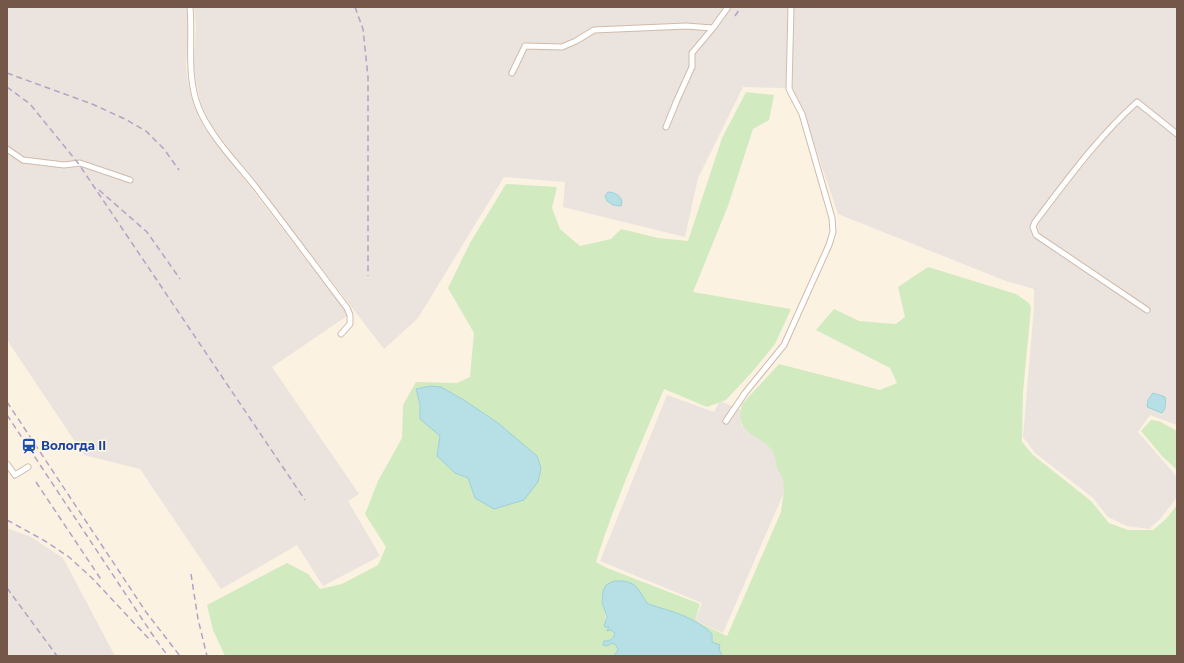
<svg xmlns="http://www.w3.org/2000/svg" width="1184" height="663" font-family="Montserrat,sans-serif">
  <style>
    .industrial { fill: #ebe3dd }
    .green { fill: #d2eac0; fill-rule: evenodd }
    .water { fill: #b6e0e6; stroke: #9cd0d8 }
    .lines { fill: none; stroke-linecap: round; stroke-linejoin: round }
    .minor-casing { stroke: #d0bbab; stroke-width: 7 }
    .minor { stroke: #fff; stroke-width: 5 }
    .rail { stroke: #b4a1c5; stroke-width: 1.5; stroke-dasharray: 6 4; stroke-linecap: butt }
    .labels { text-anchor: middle; stroke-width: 3; stroke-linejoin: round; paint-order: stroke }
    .transit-label { font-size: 12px; font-weight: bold; fill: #164399; stroke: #fff6e8; text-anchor: start }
  </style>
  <rect width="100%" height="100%" fill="#fcf2e2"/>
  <path class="industrial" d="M7,7H187L189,28L186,66L188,83L194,106L204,127L345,310L347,316L272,367L359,494L348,501L380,556L323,586L297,545L221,589L140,469L84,455L7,340Z
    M194,7H788L786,88L743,87L698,178L685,237L563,207L565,182L504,177L418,318L384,349L210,124L201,104L196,82L194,65L196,27Z
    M794,7H1177V425L1150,415L1138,432L1177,477V497L1161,518L1149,529L1127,526L1108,517L1092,497L1035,453L1023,437L1034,307V289L1006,281L838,214L804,114L792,88Z
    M667,395L714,412L720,401L746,412L741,425L801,453L723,633L695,621L702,603L600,561Z
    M7,528L31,537L63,558L115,656H7Z"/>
  <path class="green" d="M746,92L774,95L769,120L753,129L728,206L693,292L791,309L775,344L753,371L726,400L707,407L664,389C640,446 614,503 596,562L607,568L700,604L695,621L727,636L781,512C782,501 786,489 782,478C781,474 778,471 777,467C775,463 776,458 774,455C767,434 732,437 742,404L779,364L880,390L897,383L890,368L816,330L834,309L859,321L896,324L905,317L898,287L928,267L1016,294L1029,303L1031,308L1023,392L1022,442L1033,455L1091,501L1109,523L1128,530H1153L1166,519L1177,505V656H723L719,650L720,647L711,642L712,634L700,625L676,614L648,604L644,597L606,585C603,591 601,598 602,605C604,611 607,615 605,622L609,628L608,630H611L615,633L613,637L609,641L616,645L618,650L614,656H225L213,630L207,605L287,563L308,574L320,589L342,584L378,565L386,547L365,514L378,481L402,438L403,405L416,382L457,383L470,377L474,333L448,288L470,243L506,184L557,187L552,208L560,229L580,246L611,239L621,229L658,238L688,241L722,138ZM441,387L464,400L498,423L475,498L468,478L455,473L437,456L440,436L420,419V404L416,390Z
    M1151,420L1159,421L1177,431V470L1162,456L1141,431Z"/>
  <path class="water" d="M608,192C614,192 620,195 622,201L621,206L613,205L607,201L605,196Z
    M431,386L441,387L464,400L498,423L537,456L541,468L538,482L524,500L494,509L475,498L468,478L455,473L437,456L440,436L420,419V404L416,389Z
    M1153,393L1165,397C1166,403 1166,408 1162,413L1147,407L1148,400Z
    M614,581C637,580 637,588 648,604C670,611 696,617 712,634V642L720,645L719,650L723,656H614L618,650L616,645L612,643L607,646L603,645L604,641C611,641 613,639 615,633L611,630L607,631L609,627L608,626L606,628L604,626L607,617L602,603L603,591L606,585Z"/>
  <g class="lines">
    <defs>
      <path id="minor" d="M190,7C193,40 186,74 198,106C209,135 235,161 254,185C285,225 316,267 347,308L350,315V324L341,334
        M512,73L525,46L562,47L576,41L594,30L686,26L713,28L728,7
        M666,127L677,100L692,67V53L713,28
        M7,149L23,160L64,165L80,163L130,180
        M1147,310L1036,235L1033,227L1035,222C1067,180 1098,137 1137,102L1177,134
        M726,421L745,393L784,345L829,245L833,232L832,218L802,114L789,89L791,7
        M7,464L15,475L28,467"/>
    </defs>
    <use href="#minor" class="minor-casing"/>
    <use href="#minor" class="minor"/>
    <path class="rail" d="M355,7L363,29L368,77V276
      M735,16L741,7
      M7,73L92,104L125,119L146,131L164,149L179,170
      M7,87L30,104L78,163L305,500
      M99,190L147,232L180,279
      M7,402L146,612L180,656
      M7,415L156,640L168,656
      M36,482L102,581
      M7,520L45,541L69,557L93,579L150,640
      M191,574L198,619L207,656
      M7,588L57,656"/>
  </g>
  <defs>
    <symbol id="station-bare" viewBox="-9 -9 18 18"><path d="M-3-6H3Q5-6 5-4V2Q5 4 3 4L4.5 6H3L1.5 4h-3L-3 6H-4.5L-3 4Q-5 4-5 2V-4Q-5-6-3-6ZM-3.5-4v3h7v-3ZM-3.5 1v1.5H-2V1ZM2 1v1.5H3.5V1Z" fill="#1a4fb4" stroke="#fff6e8" stroke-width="2.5" paint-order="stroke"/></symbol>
  </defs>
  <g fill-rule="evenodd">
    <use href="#station-bare" x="18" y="435" width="22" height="22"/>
  </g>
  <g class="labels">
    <g class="transit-label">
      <text x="41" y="450">Вологда II</text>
    </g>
  </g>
  <rect width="1184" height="663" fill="none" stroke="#745748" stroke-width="16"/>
</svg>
